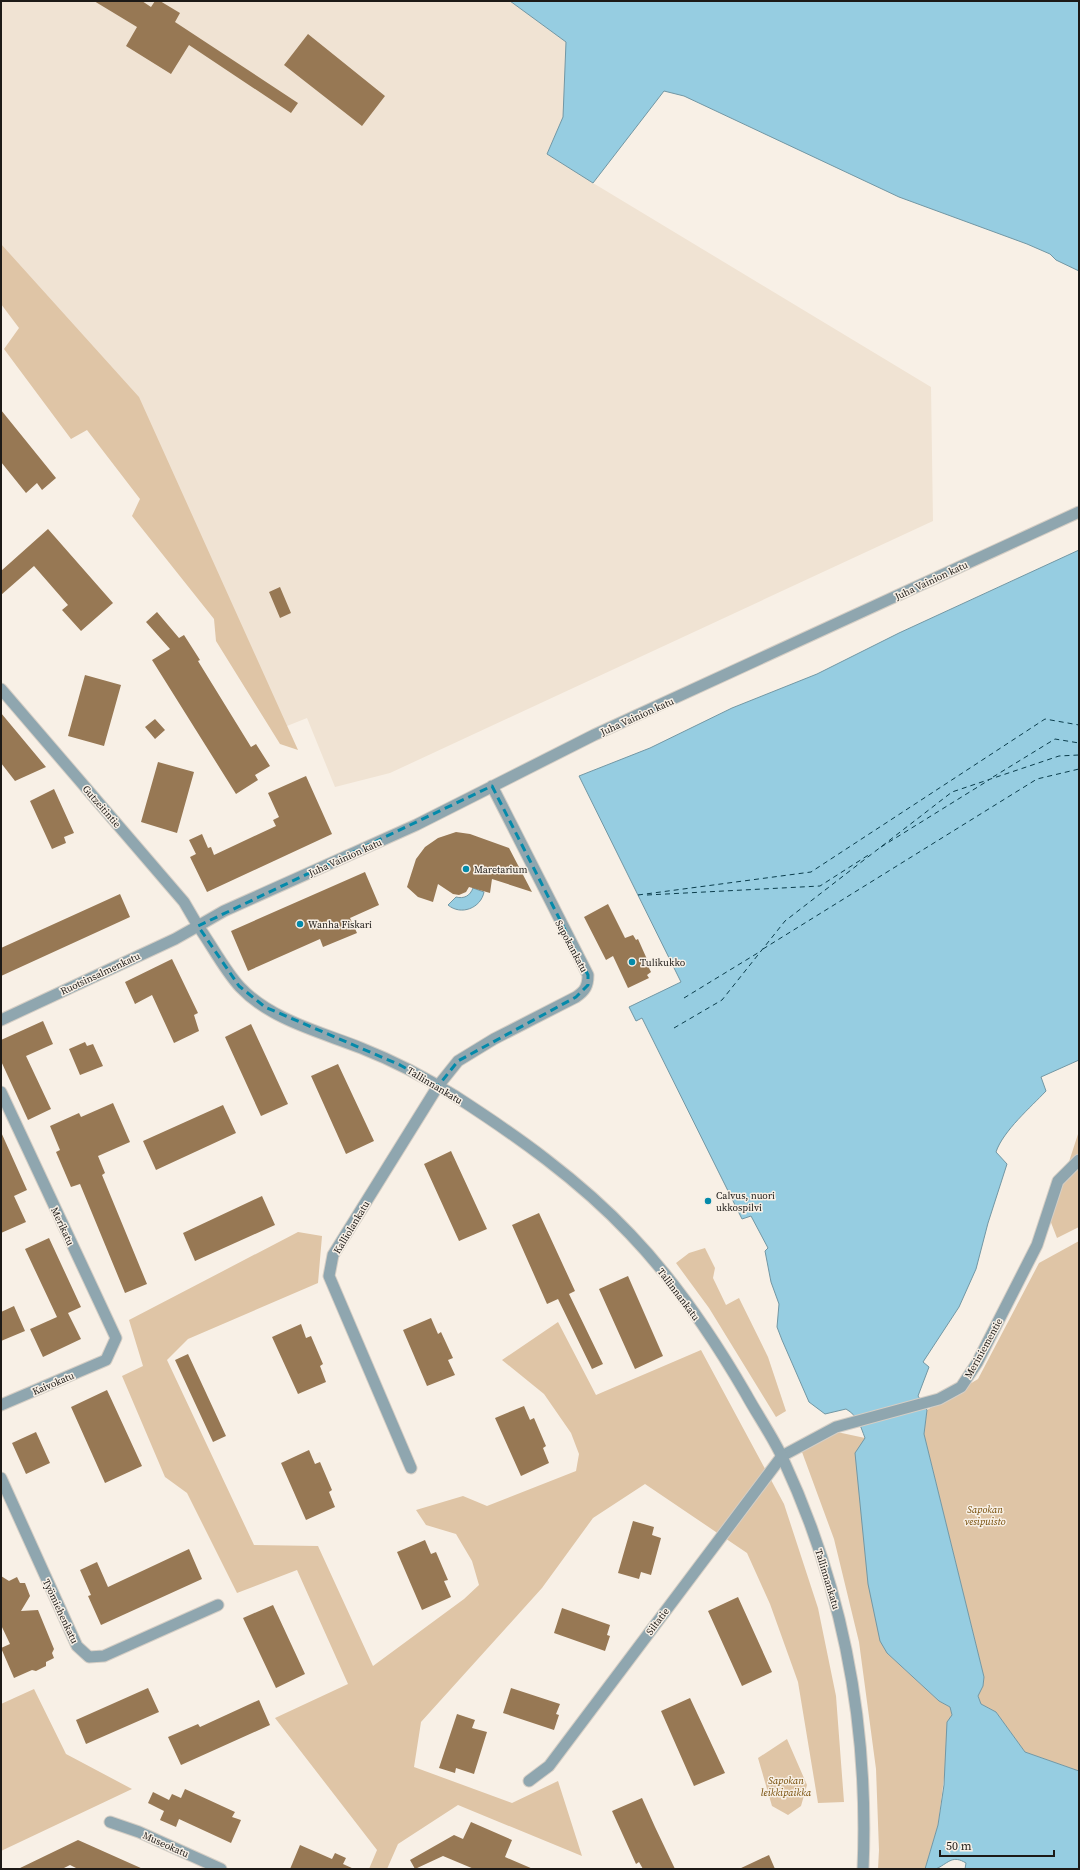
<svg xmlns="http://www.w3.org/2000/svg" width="1080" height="1870" font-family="'Source Serif 4',serif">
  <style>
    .built { fill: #f0e3d3 }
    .green { fill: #dfc5a6 }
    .water { fill: #96cde1; stroke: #7297a4 }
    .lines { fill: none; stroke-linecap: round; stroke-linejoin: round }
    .ferry { stroke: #0b3d4c; stroke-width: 1; stroke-dasharray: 5 4; stroke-linecap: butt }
    .building { fill: #977854 }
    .minor-casing { stroke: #d5cec5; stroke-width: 13 }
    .tertiary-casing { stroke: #d5cec5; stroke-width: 13 }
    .minor { stroke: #8fa6af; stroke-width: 11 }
    .tertiary { stroke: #8fa6af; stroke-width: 11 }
    .marked { fill: none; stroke: #048aaa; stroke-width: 3; stroke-dasharray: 8 5; stroke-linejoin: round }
    .poi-dot { fill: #048aaa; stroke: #f8f0e6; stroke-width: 1.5 }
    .labels { text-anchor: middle; stroke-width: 3; stroke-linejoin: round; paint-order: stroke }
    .street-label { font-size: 10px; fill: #1d1a17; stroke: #f8f0e6 }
    .poi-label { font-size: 10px; fill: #1d1a17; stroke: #f8f0e6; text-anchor: start }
    .park-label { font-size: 10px; font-style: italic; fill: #724801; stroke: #f8f0e6 }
  </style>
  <rect width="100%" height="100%" fill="#f8f0e6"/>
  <path class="built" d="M1,1H510L566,42L563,117L547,154L593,183L931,387L933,521L390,773L335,787L307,718L282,728L1,253Z"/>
  <path class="green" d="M1,244L139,397L298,750L280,744L216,641L214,619L132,516L140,499L87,430L71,439L4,349L19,328L1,304Z
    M1079,1131V1227L1057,1238L1050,1220Z
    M298,1232L322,1236L318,1283L188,1339L167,1360L254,1545L318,1546L373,1666L464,1599L479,1585L472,1561L456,1534L426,1525L416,1510L463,1496L487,1506L576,1471L579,1454L571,1433L544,1394L502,1360L558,1322L596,1395L701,1350L784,1504L818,1608L836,1696L844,1802L818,1803L798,1682L770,1604L747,1553L645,1484L593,1518L542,1588L421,1722L414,1767L512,1803L558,1781L582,1856L458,1805L398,1844L387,1869H369L377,1850L275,1718L348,1684L297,1570L237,1593L187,1493L165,1477L122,1376L143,1366L129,1320Z
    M1079,1241V1771L1025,1752L996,1712L981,1704L978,1695L983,1686L984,1677L924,1434L927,1410L978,1379L1039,1263Z
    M705,1248L715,1268L713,1278L726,1305L739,1298L768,1357L786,1411L776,1417L709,1308L676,1263L689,1253Z
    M837,1432L865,1438L887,1653L939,1701L950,1707L952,1716L938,1825L925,1869H878L879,1850L876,1769L859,1642L834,1539L802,1452Z
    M34,1689L66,1754L132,1789L1,1851V1704Z
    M787,1739L807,1785L801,1806L788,1815L772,1806L758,1758Z"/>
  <path class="water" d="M510,1H1079V271L1056,260L1050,254L1027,244L899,197L684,96L664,91L593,183L547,154L563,117L566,42Z
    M1079,550V1060L1041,1077L1046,1091C1031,1107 1003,1131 996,1152L1007,1164L988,1223L976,1269L959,1307L923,1362L929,1367L918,1396L927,1410L924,1434L984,1677L983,1686L978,1696L981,1704L996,1712L1025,1752L1079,1771V1869H965L966,1863C953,1855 949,1862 938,1868C935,1870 929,1869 925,1869L938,1825L944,1785L947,1722L952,1715L950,1707L939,1701L887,1653L880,1641L868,1584L855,1453L865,1438C860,1425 858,1416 846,1409L825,1414L809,1402L782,1340L777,1327L779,1304L771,1282L765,1251L768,1248L751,1216L742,1219L642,1018L636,1021L629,1007L681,982L579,776L650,748L732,708L817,674L899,633Z
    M473,888L484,892C481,908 461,916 448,905L456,897C464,899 470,896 473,888Z"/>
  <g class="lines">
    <path class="ferry" d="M993,777L1055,739L1079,743
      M881,847L989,780
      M638,895L811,872L1045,719L1079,725
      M647,895L820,886L870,854
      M763,949L1037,779L1079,769
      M684,998L761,951
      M674,1028L722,1000L785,921L952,792L1059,756L1079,755"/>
  </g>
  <path class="building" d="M94,1H142L151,7L155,1H160L180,13L175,22L298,103L291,113L189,45L171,74L126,46L137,27Z
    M308,34L385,96L362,126L284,65Z
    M1,410L56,478L42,490L37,483L26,493L1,462Z
    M48,529L113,603L81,631L62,610L68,605L34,566L1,595V571Z
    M280,587L291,613L280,618L269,592Z
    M157,612L179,638L184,635L200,660L198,661L251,747L256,744L270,766L255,775L258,780L236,794L152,660L170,649L146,622Z
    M85,675L121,685L104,746L68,736Z
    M1,713L46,767L15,781L1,763Z
    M155,719L165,730L155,739L145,727Z
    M158,762L194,772L177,833L141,822Z
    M306,776L332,834L207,892L190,857L196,854L189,840L202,834L208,848L211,847L214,855L276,826L273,820L279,817L268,793Z
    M54,789L74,833L64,837L66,843L52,849L30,801Z
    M456,832L470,834L509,848L532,892L492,879L490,893L469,887L466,892L459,895L453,894L438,884L433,902L418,897L407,887L416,859L425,847L438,838Z
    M365,872L379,905L350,918L357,933L323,947L320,939L248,971L231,931Z
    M120,894L130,917L1,976V948Z
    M608,904L625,938L633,935L636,940L638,939L650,966H648L651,972L647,975L649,978L628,988L613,956L606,960L584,917Z
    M172,959L198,1013L194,1015L199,1031L174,1043L152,995L135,1004L125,982Z
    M43,1021L53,1044L26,1056L51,1109L28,1120L1,1061V1040Z
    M251,1024L288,1104L261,1116L225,1037Z
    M85,1042L87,1046L93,1044L103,1066L80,1075L69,1049Z
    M338,1064L374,1141L346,1154L311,1076Z
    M113,1103L130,1142L98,1156L105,1173L102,1175L147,1284L125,1293L80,1184L71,1187L56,1152L60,1150L50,1126L79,1113L81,1117Z
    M223,1105L236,1133L156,1170L143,1141Z
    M1,1132L27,1190L14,1196L26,1222L1,1233Z
    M451,1151L487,1229L459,1241L424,1164Z
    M262,1196L275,1225L195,1261L183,1233Z
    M539,1213L575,1291L569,1294L603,1364L592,1369L558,1299L547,1304L512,1225Z
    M49,1238L81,1307L68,1313L81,1339L43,1357L30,1329L57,1317L25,1249Z
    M628,1276L663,1356L635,1369L599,1289Z
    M14,1306L25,1331L1,1341V1312Z
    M431,1318L438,1334L441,1332L453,1358L448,1360L455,1375L427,1386L403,1330Z
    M301,1324L306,1338L311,1336L323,1364L320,1366L326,1382L298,1394L272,1337Z
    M188,1354L226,1436L213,1442L175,1360Z
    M107,1390L142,1466L105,1483L71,1407Z
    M524,1406L530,1420L534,1418L546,1446L543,1448L549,1463L521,1476L495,1418Z
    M36,1432L50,1463L26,1474L12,1443Z
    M309,1450L315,1464L320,1462L332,1490L329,1492L335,1507L306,1520L281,1463Z
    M633,1521L654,1527L652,1535L661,1538L651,1575L641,1572L639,1579L618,1573Z
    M425,1540L431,1554L436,1552L448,1580L444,1581L451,1597L422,1610L397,1552Z
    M189,1549L202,1579L101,1625L88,1596L91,1595L80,1570L97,1562L108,1587Z
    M1,1576L9,1581L17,1577L20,1583H25L30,1596L21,1611L38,1610L54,1649L52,1653L54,1658L46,1662V1666L36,1671L32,1670L14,1678L1,1648L10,1644L1,1625Z
    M738,1597L772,1672L742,1686L708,1611Z
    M273,1605L305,1674L276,1688L243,1618Z
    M562,1608L610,1625L607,1635L610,1636L605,1651L554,1633Z
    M148,1688L159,1712L86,1744L76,1720Z
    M511,1688L560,1704L556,1714L559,1715L554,1730L503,1713Z
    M690,1698L725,1773L694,1786L661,1711Z
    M259,1700L270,1725L181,1765L168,1737L198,1724L200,1727Z
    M457,1714L475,1720L472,1728L487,1732L474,1774L456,1768L455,1773L439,1768Z
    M185,1789L235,1812L232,1817L241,1820L231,1843L179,1819L176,1827L160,1820L164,1811L148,1803L153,1792L169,1800L172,1794L181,1798Z
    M642,1798L655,1827L675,1869H643L639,1862L636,1864L612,1811Z
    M471,1822L512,1840L505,1857L533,1869H474L443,1856L415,1869L410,1860L454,1835L463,1839Z
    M78,1840L143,1869H78L70,1865L62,1869H18Z
    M300,1845L332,1859L335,1853L346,1858L343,1864L354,1869H290Z
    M769,1855L775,1869H739Z"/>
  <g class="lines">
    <defs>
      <path id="minor" d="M1,689L184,902L198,926L224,911L416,825L594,735L1079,512
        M1,1092L116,1338L106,1360L1,1405
        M411,1468L329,1276L333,1255L438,1086L458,1061L494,1039L576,997C585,991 588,986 588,975L492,786
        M1,1478L77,1646L89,1657L104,1656L218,1605
        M529,1781L549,1766L782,1456L836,1427L939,1399L961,1387L977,1363L1037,1245L1058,1181L1079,1160
        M110,1822L139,1832L221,1869"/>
      <path id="tertiary" d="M1,1020L175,939L198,926C211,944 225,971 240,987C271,1020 321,1032 361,1048C394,1061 425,1077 455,1096C517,1136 579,1180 630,1234C676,1282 713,1337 746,1394C758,1416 773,1437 783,1459C843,1588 869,1727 863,1869"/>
    </defs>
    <use href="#minor" class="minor-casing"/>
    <use href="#tertiary" class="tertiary-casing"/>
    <use href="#minor" class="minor"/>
    <use href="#tertiary" class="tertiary"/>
  </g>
  <path class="marked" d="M492,786L588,975V985L576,997L458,1061L438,1086L400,1065L265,1007L239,986L198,926Z"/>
  <g class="poi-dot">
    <circle cx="466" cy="869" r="4"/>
    <circle cx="300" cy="924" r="4"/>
    <circle cx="632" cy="962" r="4"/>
    <circle cx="708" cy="1201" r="4"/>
  </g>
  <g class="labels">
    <g class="street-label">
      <text transform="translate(931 580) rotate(-25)" y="4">Juha Vainion katu</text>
      <text transform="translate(637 716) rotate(-24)" y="4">Juha Vainion katu</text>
      <text transform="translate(102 806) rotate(49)" y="4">Gutzeitintie</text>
      <text transform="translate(345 857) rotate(-24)" y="4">Juha Vainion katu</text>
      <text transform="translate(572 946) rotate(62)" y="4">Sapokankatu</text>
      <text transform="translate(100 973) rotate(-25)" y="4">Ruotsinsalmenkatu</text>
      <text transform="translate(435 1085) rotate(31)" y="4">Tallinnankatu</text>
      <text transform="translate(63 1226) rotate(65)" y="4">Merikatu</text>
      <text transform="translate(351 1227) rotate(-59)" y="4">Kalliolankatu</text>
      <text transform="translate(679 1294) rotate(53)" y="4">Tallinnankatu</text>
      <text transform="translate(983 1348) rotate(-61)" y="4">Meriniementie</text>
      <text transform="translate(53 1383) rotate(-23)" y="4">Kaivokatu</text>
      <text transform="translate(828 1579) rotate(73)" y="4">Tallinnankatu</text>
      <text transform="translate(61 1611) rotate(65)" y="4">Työmiehenkatu</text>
      <text transform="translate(657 1621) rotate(-53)" y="4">Siltatie</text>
      <text transform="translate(166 1844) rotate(24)" y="4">Museokatu</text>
    </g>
    <g class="poi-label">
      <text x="474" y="873">Maretarium</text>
      <text x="308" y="928">Wanha Fiskari</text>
      <text x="640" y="966">Tulikukko</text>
      <text x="716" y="1199">Calvus, nuori<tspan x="716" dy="12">ukkospilvi</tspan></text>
    </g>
    <g class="park-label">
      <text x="985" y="1513">Sapokan<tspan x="985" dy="12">vesipuisto</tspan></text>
      <text x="786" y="1784">Sapokan<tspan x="786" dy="12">leikkipaikka</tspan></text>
    </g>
  </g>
  <rect width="1080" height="1870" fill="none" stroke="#1d1a17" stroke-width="4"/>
  <path d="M940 1850v6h114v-6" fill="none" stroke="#1d1a17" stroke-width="2"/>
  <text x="946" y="1850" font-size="12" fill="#1d1a17" stroke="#f8f0e6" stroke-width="3" paint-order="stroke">50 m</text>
</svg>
